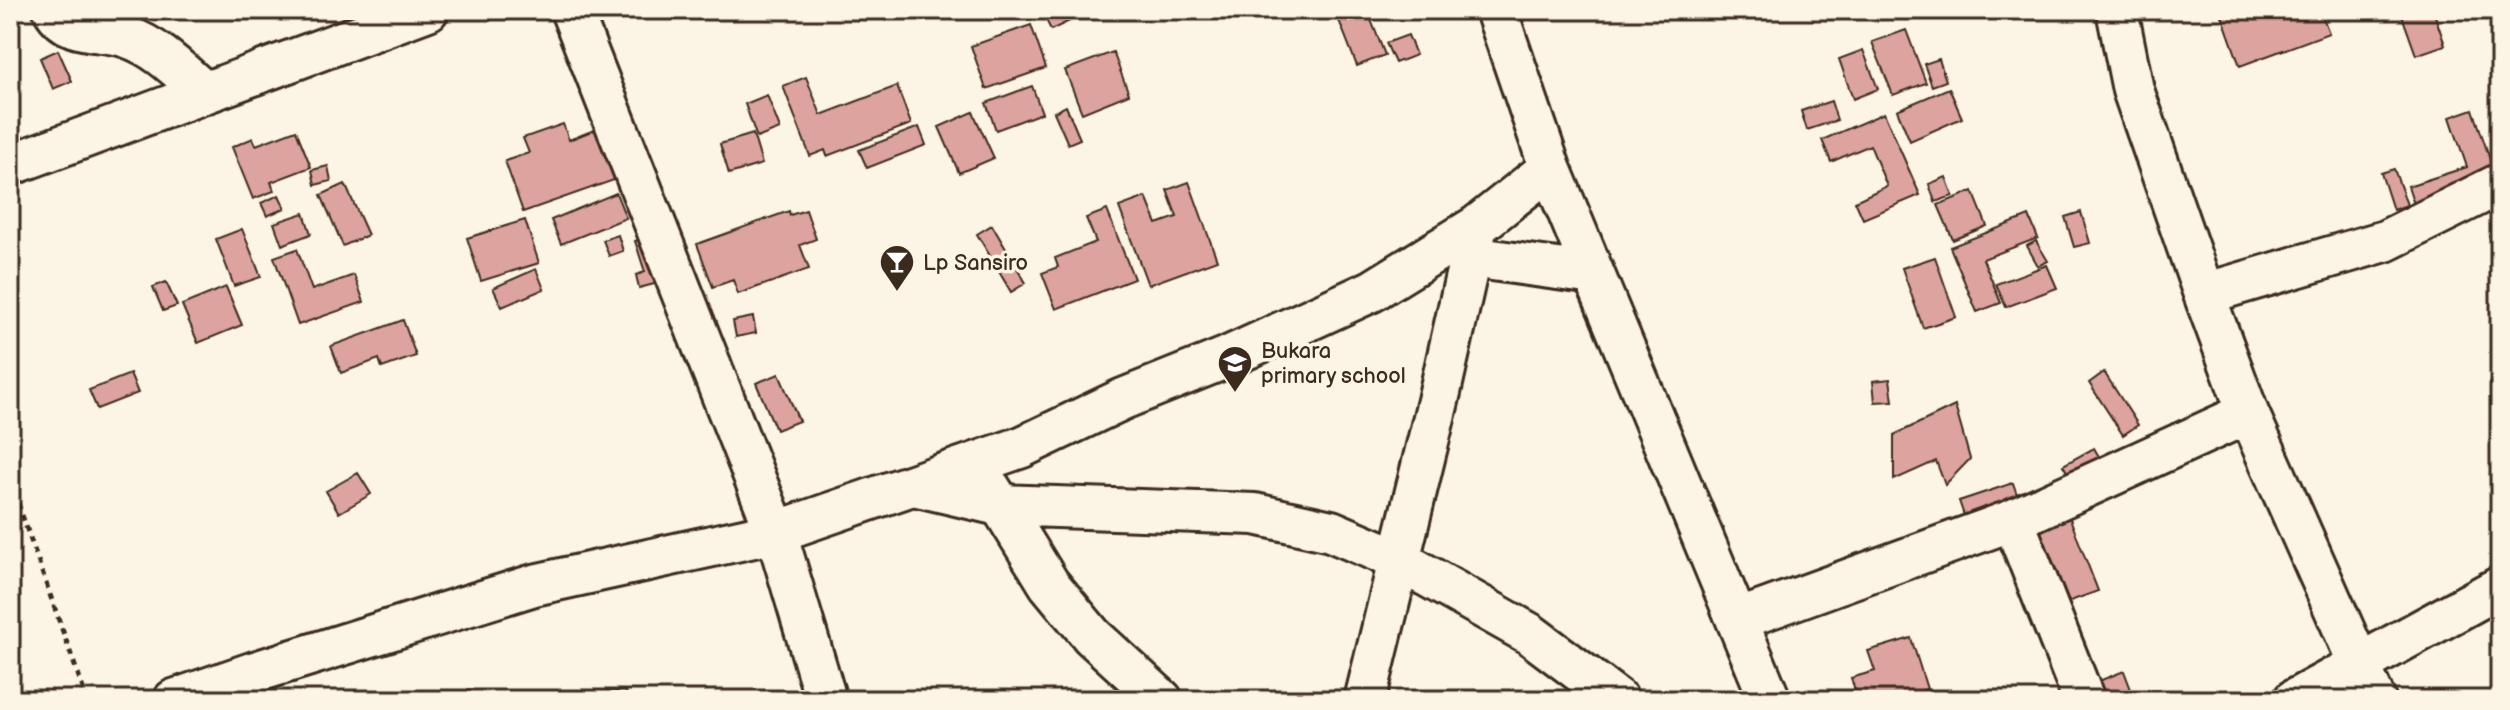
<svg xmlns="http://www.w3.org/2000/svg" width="2510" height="710" font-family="'Balsamiq Sans',sans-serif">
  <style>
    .building { fill: #dda39f; stroke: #3b2a1e; stroke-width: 2 }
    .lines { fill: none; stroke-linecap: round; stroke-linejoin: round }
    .minor-casing { stroke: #3b2a1e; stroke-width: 46 }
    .path { stroke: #3b2a1e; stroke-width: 5; stroke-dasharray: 6 6; stroke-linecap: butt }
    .minor { stroke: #fcf5e5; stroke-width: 40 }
    .labels { text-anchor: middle; stroke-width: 7; stroke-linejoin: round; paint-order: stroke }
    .poi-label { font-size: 22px; fill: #3b2a1e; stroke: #fcf5e5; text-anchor: start }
  </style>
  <rect width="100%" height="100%" fill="#fcf5e5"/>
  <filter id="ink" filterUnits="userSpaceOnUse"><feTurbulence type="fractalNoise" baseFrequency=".0125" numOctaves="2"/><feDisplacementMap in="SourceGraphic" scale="16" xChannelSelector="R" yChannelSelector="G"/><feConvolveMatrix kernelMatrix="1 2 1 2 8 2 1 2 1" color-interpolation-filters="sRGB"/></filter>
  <g filter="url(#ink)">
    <path class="building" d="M1041,10H1075L1078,17L1051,30Z
      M1335,10H1367L1385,55L1357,66Z
      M2220,10H2320L2329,33L2240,66Z
      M2400,10H2433L2445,45L2416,55Z
      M1031,25L1046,68L986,89L971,46Z
      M1906,30L1926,83L1893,95L1872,42Z
      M1408,35L1416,55L1395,63L1386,43Z
      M58,50L72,81L53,89L40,58Z
      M1863,50L1878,89L1853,99L1839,59Z
      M1113,52L1129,94L1082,113L1065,70Z
      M1939,59L1946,81L1932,86L1924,64Z
      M806,77L821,115L897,86L911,124L827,156L825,150L810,156L783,86Z
      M1032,86L1042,113L996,130L986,103Z
      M1949,88L1962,118L1910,141L1897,110Z
      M767,95L780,129L757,138L745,104Z
      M1831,101L1837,120L1807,130L1801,111Z
      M1066,106L1080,139L1068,144L1054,112Z
      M2473,109L2497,180L2415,207L2408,186L2467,167L2450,117Z
      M973,112L994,158L959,173L939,127Z
      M1884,113L1920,195L1863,219L1855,201L1887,186L1870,145L1831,162L1822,140Z
      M563,124L569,140L599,128L617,179L523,212L505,161L529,153L523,138Z
      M919,127L926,145L867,168L859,150Z
      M296,130L311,167L271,182L274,191L253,199L232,147L253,138L256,145Z
      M753,134L762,164L729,174L720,144Z
      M328,166L331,181L315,185L312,170Z
      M2394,169L2407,205L2393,210L2381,173Z
      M1946,177L1953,196L1935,202L1929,184Z
      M1189,182L1217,260L1148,285L1119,207L1146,197L1157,224L1177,217L1167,190Z
      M345,184L368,235L343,246L321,195Z
      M1973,191L1987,226L1953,240L1938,205Z
      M616,193L626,218L561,244L551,220Z
      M279,195L285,208L267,216L261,203Z
      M806,210L816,239L800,245L809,269L738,294L733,280L713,287L697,244L789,211L790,215Z
      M1107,210L1134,279L1056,309L1042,273L1058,267L1055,258L1096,242L1086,218Z
      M2081,212L2090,243L2074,247L2065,217Z
      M304,213L311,234L282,245L274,223Z
      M2029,216L2038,238L1983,259L2001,303L1977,312L1950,247Z
      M525,220L539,263L481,281L467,238Z
      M992,225L1026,283L1011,292L977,234Z
      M242,229L261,277L234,286L216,239Z
      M2500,231V260L2489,236Z
      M618,235L623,251L609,256L603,240Z
      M653,236L666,281L639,288L636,275L645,272L635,241Z
      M2036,241L2048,261L2038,266L2027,246Z
      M297,249L312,290L354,275L364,302L298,325L274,257Z
      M1935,257L1956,317L1923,328L1902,268Z
      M2047,265L2057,288L2006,307L1996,284Z
      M536,269L544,289L502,307L493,288Z
      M166,282L177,306L163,311L153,287Z
      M226,287L242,325L198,343L182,305Z
      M753,317L756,333L736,337L733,321Z
      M403,320L416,356L382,368L379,359L341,373L331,346Z
      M2104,372L2138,425L2123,435L2089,383Z
      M130,374L138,393L97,409L89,390Z
      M779,374L799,421L776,430L756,383Z
      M1890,379L1893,401L1875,402L1873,381Z
      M1955,406L1970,459L1945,485L1936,461L1894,480V435Z
      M2094,448L2101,460L2071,478L2063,465Z
      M358,473L371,494L339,513L326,491Z
      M2013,483L2020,503L1966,521L1959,501Z
      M2069,516L2098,591L2065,603L2037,528Z
      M1911,638L1927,689L1892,700H1858L1851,678L1875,671L1868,651Z
      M2124,671L2135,700H2097L2091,684Z
      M626,691L629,700H599L597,692Z"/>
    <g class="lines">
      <defs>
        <path id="minor" d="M54,10C69,36 102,28 127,37C157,47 181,72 204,92
          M571,10L776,532L826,700
          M1496,10L1550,168L1770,700
          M2117,10L2133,90L2204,294L2248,413L2375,700
          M10,165L428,10
          M1470,257L1594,274
          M2204,294L2385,241L2500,184
          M914,485L999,505L1255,514L1331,531L1399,560L1530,634L1618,700
          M990,488L1049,584L1092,636L1162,700
          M2013,520L2084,700
          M1737,620L2013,520L2248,413
          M174,700L255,672L534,585L776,532L1022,447L1123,399L1228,357L1372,291L1477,226L1550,168
          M1365,700L1438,401L1477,226
          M2294,700L2500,587"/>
      </defs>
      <use href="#minor" class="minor-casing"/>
      <path class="path" d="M10,481L87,700"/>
      <use href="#minor" class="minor"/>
    </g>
  </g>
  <defs>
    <symbol id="bar-pin" viewBox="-11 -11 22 30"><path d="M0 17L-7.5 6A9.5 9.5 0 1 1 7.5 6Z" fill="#3b2a1e" stroke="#fcf5e5"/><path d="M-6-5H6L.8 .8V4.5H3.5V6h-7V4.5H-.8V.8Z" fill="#fff"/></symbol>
    <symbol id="school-pin" viewBox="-11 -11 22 30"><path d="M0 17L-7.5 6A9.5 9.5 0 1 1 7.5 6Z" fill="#3b2a1e" stroke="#fcf5e5"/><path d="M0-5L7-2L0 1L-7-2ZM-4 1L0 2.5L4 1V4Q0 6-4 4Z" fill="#fff"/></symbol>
  </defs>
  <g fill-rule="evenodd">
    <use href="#bar-pin" x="877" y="242" width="40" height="54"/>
    <use href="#school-pin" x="1215" y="343" width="40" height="54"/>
  </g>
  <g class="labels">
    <g class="poi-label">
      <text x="923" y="270">Lp Sansiro</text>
      <text x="1261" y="358">Bukara<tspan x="1261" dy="25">primary school</tspan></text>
    </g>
  </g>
  <rect width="2510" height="710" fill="none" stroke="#fcf5e5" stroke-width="40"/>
  <rect x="20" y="20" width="2470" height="670" fill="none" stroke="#3b2a1e" stroke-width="3" filter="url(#ink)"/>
</svg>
